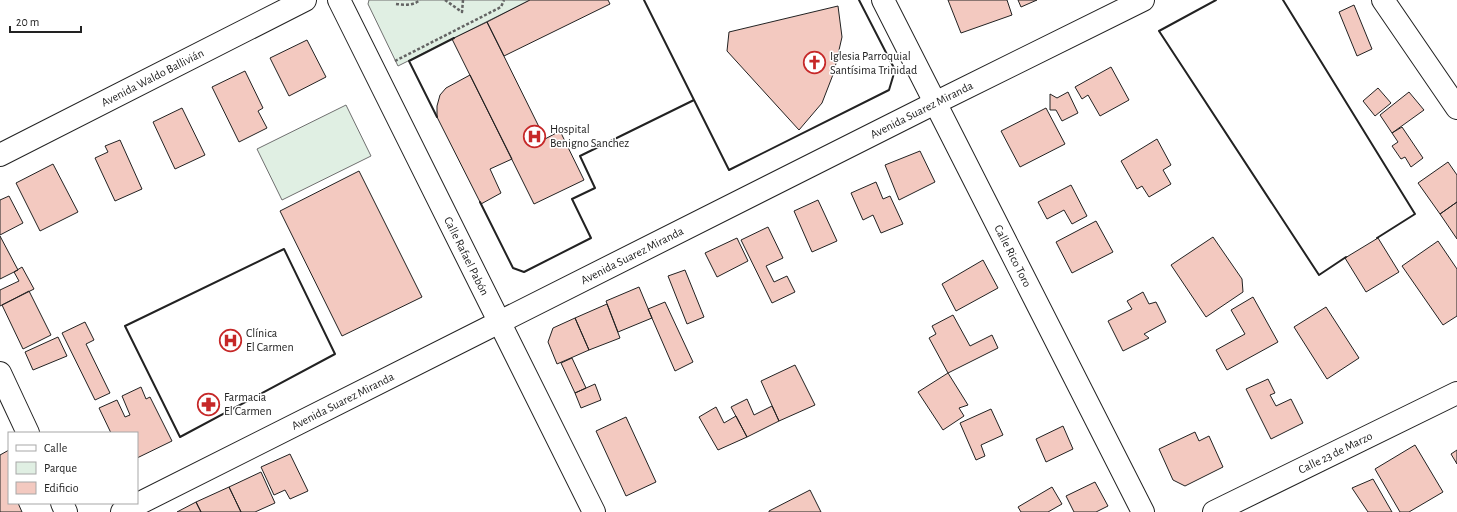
<svg xmlns="http://www.w3.org/2000/svg" width="1457" height="512" font-family="'Alegreya Sans',sans-serif">
  <style>
    .green { fill: #e0efe3; stroke: #6f6f6f }
    .building { fill: #f3c9c0; stroke: #222 }
    .lines { fill: none; stroke-linecap: round; stroke-linejoin: round }
    .minor-casing { stroke: #222; stroke-width: 24 }
    .highway-casing { stroke: #222; stroke-width: 24 }
    .path { stroke: #646464; stroke-width: 2.5; stroke-dasharray: 3 2; stroke-linecap: butt }
    .minor { stroke: #fff; stroke-width: 22 }
    .highway { stroke: #fff; stroke-width: 22 }
    .wall { stroke: #222; stroke-width: 2 }
    .labels { text-anchor: middle; stroke-width: 3; stroke-linejoin: round; paint-order: stroke }
    .poi-label { font-size: 12px; fill: #222; stroke: #fff; text-anchor: start }
    .street-label { font-size: 12px; fill: #222; stroke: #fff }
  </style>
  <rect width="100%" height="100%" fill="#fff"/>
  <path class="green" d="M369,0H530L398,66L368,4Z
    M346,105L371,156L282,200L257,149Z"/>
  <path class="building" d="M530,0H608L610,4L504,56L487,22Z
    M948,0H1007L1012,15L961,33Z
    M1018,0H1037L1021,7Z
    M1354,5L1372,49L1357,56L1339,12Z
    M838,6L842,37L834,72L822,103L799,130L727,51L729,32Z
    M487,22L545,139L560,131L584,180L534,204L452,39Z
    M307,40L326,77L289,96L270,58Z
    M1111,67L1129,100L1100,116L1088,95L1082,99L1075,87Z
    M245,71L263,108L258,111L267,128L239,142L212,87Z
    M470,75L512,159L490,169L501,193L481,204L437,117V106L440,95L446,88Z
    M1378,88L1391,103L1375,116L1363,101Z
    M1068,92L1078,113L1062,121L1056,110H1050V94L1057,98Z
    M1409,92L1424,110L1392,133L1380,115Z
    M182,108L205,155L175,169L153,122Z
    M1046,108L1065,144L1020,167L1001,131Z
    M1402,127L1423,158L1411,167L1405,157L1401,159L1392,146L1398,142L1392,133Z
    M1157,139L1171,165L1163,170L1171,184L1149,197L1142,186L1137,189L1121,161Z
    M120,140L142,189L115,201L95,158L108,152L105,146Z
    M920,151L935,182L899,200L885,165Z
    M1448,162L1457,175V202L1440,214L1418,183Z
    M53,164L78,212L40,231L16,183Z
    M359,171L422,297L342,336L280,211Z
    M876,182L883,199L890,196L903,224L881,233L873,215L863,220L851,193Z
    M1071,185L1087,216L1072,224L1064,210L1047,219L1038,202Z
    M9,196L23,223L0,235V200Z
    M818,200L837,241L812,252L794,211Z
    M1457,202V239L1440,214Z
    M1096,221L1113,252L1072,273L1056,242Z
    M768,227L783,258L766,266L774,282L787,276L795,292L772,303L741,240Z
    M0,236L18,270L0,279Z
    M1213,237L1242,279L1243,292L1206,317L1171,265Z
    M737,238L748,261L717,277L705,253Z
    M1378,238L1399,272L1366,292L1345,258Z
    M1438,241L1457,269V316L1443,325L1402,266Z
    M983,260L998,288L956,311L942,284Z
    M22,267L34,289L0,306V290L19,281L14,272Z
    M685,270L704,317L687,324L668,276Z
    M639,287L652,318L618,332L606,301Z
    M29,291L51,335L23,349L2,305Z
    M1143,292L1149,304L1156,302L1166,322L1144,334L1149,338L1123,351L1108,321L1132,309L1127,301Z
    M1253,297L1278,342L1227,370L1216,350L1245,334L1231,310Z
    M665,302L693,362L675,371L648,309Z
    M607,304L620,338L589,350L575,318Z
    M1326,307L1359,358L1327,379L1294,327Z
    M953,315L970,346L992,335L998,348L948,373L929,338L936,334L932,326Z
    M575,318L589,350L557,364L548,342L553,328Z
    M85,322L94,340L86,344L110,393L95,400L62,333Z
    M58,337L67,356L33,370L25,352Z
    M572,358L586,388L575,393L561,363Z
    M795,365L815,405L779,421L761,381Z
    M948,373L968,405L959,408L964,416L943,430L918,392Z
    M1268,379L1275,393L1270,395L1276,406L1291,399L1303,423L1271,439L1246,389Z
    M595,384L601,400L581,408L575,393Z
    M141,387L146,399L150,397L172,441L137,458V433H111L99,408L117,400L125,417L130,415L122,396Z
    M747,399L754,415L772,406L779,421L747,437L731,407Z
    M716,407L724,423L736,416L747,437L718,450L699,417Z
    M991,409L1003,435L981,445L985,456L976,460L960,423Z
    M626,417L656,482L626,496L596,431Z
    M1063,426L1073,449L1046,462L1036,439Z
    M1195,432L1199,441L1209,436L1223,467L1185,486L1173,480L1159,449Z
    M1415,445L1443,492L1409,512H1400L1375,469Z
    M9,450V503H18L22,512H0V455Z
    M1457,450V464L1451,454Z
    M290,454L308,491L290,499L285,490L274,495L261,467Z
    M261,472L275,503L255,512H241L229,487Z
    M1373,479L1392,512H1368L1352,488Z
    M1095,482L1108,506L1096,512H1074L1066,496Z
    M229,487L241,512H201L196,502Z
    M1052,487L1062,504L1048,512H1021L1018,507Z
    M810,490L821,512H769V511Z
    M196,502L201,512H177Z"/>
  <g class="lines">
    <defs>
      <g id="minor">
        <path id="s1" d="M339,0L594,512"/>
        <path id="s2" d="M883,0L1143,512"/>
        <path d="M1383,0L1457,108"/>
        <path id="s3" d="M0,155L305,0"/>
        <path id="s4" d="M122,512L935,103L1143,0"/>
        <path id="s5" d="M1214,512L1457,393"/>
      </g>
      <path id="highway" d="M0,373L28,433
        M62,503L66,512"/>
    </defs>
    <use href="#minor" class="minor-casing"/>
    <use href="#highway" class="highway-casing"/>
    <path class="path" d="M445,0L462,12L463,0
      M396,4C404,5 413,6 420,0
      M395,61L501,7L504,0"/>
    <use href="#minor" class="minor"/>
    <use href="#highway" class="highway"/>
    <path class="wall" d="M1216,0L1159,31L1319,275L1346,257
      M1283,0L1415,214L1377,238
      M694,100L729,170L889,90L895,70L859,0
      M437,117L409,61L454,38
      M480,202L513,268L524,272L591,238L572,199L595,188L580,156L694,100L644,0
      M284,249L335,354L180,437L125,326Z"/>
  </g>
  <defs>
    <symbol id="church-ring" viewBox="-11 -11 22 22"><circle r="9.5" fill="#fff" stroke="#c62828" stroke-width="1.5"/><path d="M-1.2-6h2.4v3.5h3.3v2.4h-3.3V6h-2.4V-.1h-3.3v-2.4h3.3Z" fill="#c62828"/></symbol>
    <symbol id="hospital-ring" viewBox="-11 -11 22 22"><circle r="9.5" fill="#fff" stroke="#c62828" stroke-width="1.5"/><path d="M-5-5h3v3.5h4V-5h3V5h-3V1.5h-4V5h-3Z" fill="#c62828"/></symbol>
    <symbol id="pharmacy-ring" viewBox="-11 -11 22 22"><circle r="9.5" fill="#fff" stroke="#c62828" stroke-width="1.5"/><path d="M-2-6h4v4h4v4h-4v4h-4v-4h-4v-4h4Z" fill="#c62828"/></symbol>
  </defs>
  <g fill-rule="evenodd">
    <use href="#church-ring" x="802" y="50" width="25" height="25"/>
    <use href="#hospital-ring" x="522" y="124" width="25" height="25"/>
    <use href="#hospital-ring" x="218" y="328" width="25" height="25"/>
    <use href="#pharmacy-ring" x="196" y="392" width="25" height="25"/>
  </g>
  <g class="labels">
    <g class="poi-label">
      <text x="830" y="60">Iglesia Parroquial<tspan x="830" dy="14">Santísima Trinidad</tspan></text>
      <text x="550" y="133">Hospital<tspan x="550" dy="14">Benigno Sanchez</tspan></text>
      <text x="246" y="337">Clínica<tspan x="246" dy="14">El Carmen</tspan></text>
      <text x="224" y="401">Farmacia<tspan x="224" dy="14">El Carmen</tspan></text>
    </g>
    <g class="street-label">
      <text dy="4" stroke="none"><textPath href="#s3" startOffset="171">Avenida Waldo Ballivián</textPath></text>
      <text dy="4" stroke="none"><textPath href="#s4" startOffset="895">Avenida Suarez Miranda</textPath></text>
      <text dy="4" stroke="none"><textPath href="#s1" startOffset="286">Calle Rafael Pabón</textPath></text>
      <text dy="4" stroke="none"><textPath href="#s4" startOffset="571">Avenida Suarez Miranda</textPath></text>
      <text dy="4" stroke="none"><textPath href="#s2" startOffset="287">Calle Rico Toro</textPath></text>
      <text dy="4" stroke="none"><textPath href="#s4" startOffset="247">Avenida Suarez Miranda</textPath></text>
      <text dy="4" stroke="none"><textPath href="#s5" startOffset="135">Calle 23 de Marzo</textPath></text>
    </g>
  </g>
  <rect x="8" y="432" width="130" height="72" fill="#ffffff" stroke="#a7a7a7"/>
  <rect x="16" y="445" width="20" height="6" fill="#ffffff" stroke="#a7a7a7"/>
  <text x="44" y="452" font-size="12" fill="#222222">Calle</text>
  <rect x="16" y="462" width="20" height="12" fill="#e0efe3" stroke="#a7a7a7"/>
  <text x="44" y="472" font-size="12" fill="#222222">Parque</text>
  <rect x="16" y="482" width="20" height="12" fill="#f3c9c0" stroke="#a7a7a7"/>
  <text x="44" y="492" font-size="12" fill="#222222">Edificio</text>
  <path d="M10 26v6h71v-6" fill="none" stroke="#222222" stroke-width="2"/>
  <text x="16" y="26" font-size="12" fill="#222222" stroke="#ffffff" stroke-width="3" paint-order="stroke">20 m</text>
</svg>
